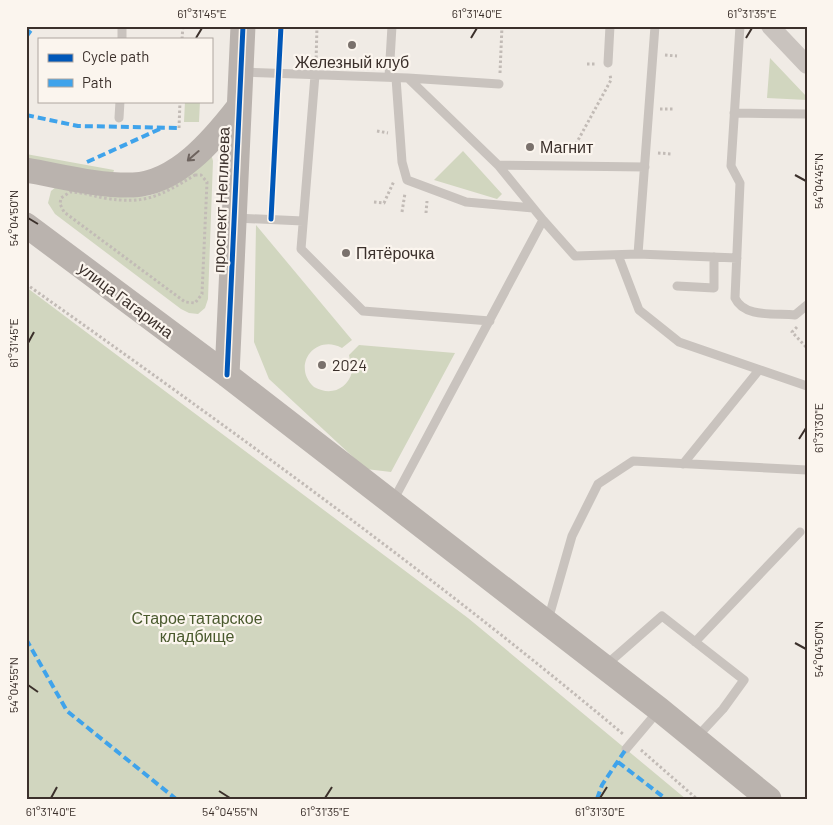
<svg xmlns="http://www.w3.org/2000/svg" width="833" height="825" font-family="Barlow,sans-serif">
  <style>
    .green { fill: #d1d6bf }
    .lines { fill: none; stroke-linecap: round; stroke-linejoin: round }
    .path { stroke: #c2bbb6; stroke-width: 3; stroke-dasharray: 2.5 2.5; stroke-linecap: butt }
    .lane { stroke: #c9c3be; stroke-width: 9 }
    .street { stroke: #c9c3be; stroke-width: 18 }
    .secondary { stroke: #bab3ae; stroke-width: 25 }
    .quiet { stroke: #3fa3eb; stroke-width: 4; stroke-dasharray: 8 4; stroke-linecap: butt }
    .cycleway-casing { stroke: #fbf5ee; stroke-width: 8 }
    .cycleway { stroke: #0057b8; stroke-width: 5 }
    .oneway { stroke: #6e645f }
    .ticks { fill: none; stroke: #3b302b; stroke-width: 2 }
    .poi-dot { fill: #7a716c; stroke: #fbf5ee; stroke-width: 2 }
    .labels { text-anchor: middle; stroke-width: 4.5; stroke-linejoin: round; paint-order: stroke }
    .poi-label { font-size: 16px; fill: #3b302b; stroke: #fbf5ee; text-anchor: start }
    .street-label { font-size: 16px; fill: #3b302b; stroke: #fbf5ee }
    .park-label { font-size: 16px; fill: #4a5a2e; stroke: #fbf5ee }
    .neatline { fill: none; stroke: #3b302b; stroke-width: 2 }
    .ticks-label { font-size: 12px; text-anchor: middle; fill: #3b302b }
  </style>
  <rect width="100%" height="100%" fill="#f0ebe5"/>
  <path class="green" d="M770,58L807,97V100L767,98Z
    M185,101H200L199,122H184Z
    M463,151L502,194L497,199L434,180Z
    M26,154L114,170L112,176L26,160Z
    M211,154L213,161L208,299L205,308L198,314L189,313L181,309L55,214L48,203L51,191L56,187C85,191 130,204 157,193C177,185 194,167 211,154Z
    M256,225L352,340L342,348C315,333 291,366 314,387C330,396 347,390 352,372L349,355L359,345L455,353L391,472L366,469L269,379L254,342Z
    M26,287L468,618L686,799H26Z"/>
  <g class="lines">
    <path class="path" d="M182,39L183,26
      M665,55L677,56
      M316,63L317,26
      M587,64H596
      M500,73L502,26
      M660,109H675
      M179,128L180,101
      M377,131L388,133
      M571,153L611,80L610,75
      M658,153L672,154
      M195,175H201L207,182L202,294L195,303L185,302L64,212L60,204L61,198L70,192C82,192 93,196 104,198C145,205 160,196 195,175Z
      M374,202L384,203L394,181
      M402,212L405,193
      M426,213L427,201
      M26,284C229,428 432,574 623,734
      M797,327L792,332L807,348
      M641,750L697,799"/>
    <path class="lane" d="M740,26L731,166L740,183L735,298C744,318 775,313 795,315L807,305
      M122,39V26
      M608,63L610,26
      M243,72L408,78L498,165L543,220L393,501
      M315,75L301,249L363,311L490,321
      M389,77L392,26
      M396,78L402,162L407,180L466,202L533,208
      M408,78L499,84
      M734,113L807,114
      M119,118L120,101
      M498,165L645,167
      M236,218L303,221
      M543,220L575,256L638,254L655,26
      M638,254L737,258
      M618,255L639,310L679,342L807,386
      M677,286L714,288V257
      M683,464L759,370
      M548,620L572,536L598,484L633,461L807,470
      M695,642L800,532
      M606,665L662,616L744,680L723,709L696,738
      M626,749L659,710"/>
    <path class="street" d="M770,26L807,65"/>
    <path class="secondary" d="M26,170C61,176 97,186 133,185C177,183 213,140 238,108
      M26,225L227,375L660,710L769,799
      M227,375L243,26"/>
    <path class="quiet" d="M26,37L34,26
      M26,115L78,126L179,128
      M87,162L162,128
      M26,639L67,711L176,799
      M618,762L666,799
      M597,799L602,785L626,749"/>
    <defs>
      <path id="cycleway" d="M271,219L281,26
        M227,375L243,26"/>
    </defs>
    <use href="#cycleway" class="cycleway-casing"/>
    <use href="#cycleway" class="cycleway"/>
  </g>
  <defs><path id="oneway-shaft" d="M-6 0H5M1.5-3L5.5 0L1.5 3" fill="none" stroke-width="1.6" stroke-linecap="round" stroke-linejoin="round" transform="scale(1.25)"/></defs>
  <use class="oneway" href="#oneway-shaft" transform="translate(193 156) rotate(139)"/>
  <path class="ticks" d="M196,38L202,28M471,38L477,28M746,38L752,28M795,175L806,181M28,218L38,224M28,343L34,332M799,439L806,428M795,643L806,649M28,685L38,692M219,791L230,798M51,798L57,787M325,798L332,787M600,798L607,787"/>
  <g class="poi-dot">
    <circle cx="352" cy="45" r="5"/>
    <circle cx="530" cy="147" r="5"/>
    <circle cx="346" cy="253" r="5"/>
    <circle cx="322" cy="365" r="5"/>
  </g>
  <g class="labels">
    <g class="poi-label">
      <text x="352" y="68" text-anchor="middle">Железный клуб</text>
      <text x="540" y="153">Магнит</text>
      <text x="356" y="259">Пятёрочка</text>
      <text x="332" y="371">2024</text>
    </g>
    <g class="street-label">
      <text transform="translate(221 200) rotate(-88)" y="6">проспект Неплюева</text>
      <text transform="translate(126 300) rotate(37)" y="6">улица Гагарина</text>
    </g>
    <g class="park-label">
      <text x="197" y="624">Старое татарское<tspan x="197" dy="18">кладбище</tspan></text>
    </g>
  </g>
  <rect width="833" height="825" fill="none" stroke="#fbf5ee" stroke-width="55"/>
  <rect x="38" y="38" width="175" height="65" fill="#fbf5ee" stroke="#aea6a0"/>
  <rect x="48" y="54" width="25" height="8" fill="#0057b8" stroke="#aea6a0"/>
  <text x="82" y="62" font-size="15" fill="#3b302b">Cycle path</text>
  <rect x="48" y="79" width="25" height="8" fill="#3fa3eb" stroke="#aea6a0"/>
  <text x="82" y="88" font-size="15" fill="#3b302b">Path</text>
  <rect x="28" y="28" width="778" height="770" class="neatline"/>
  <g class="ticks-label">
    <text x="202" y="18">61°31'45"E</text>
    <text x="477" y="18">61°31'40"E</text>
    <text x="752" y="18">61°31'35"E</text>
    <text transform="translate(819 181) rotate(-90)" y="4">54°04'45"N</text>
    <text transform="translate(14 218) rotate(-90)" y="4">54°04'50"N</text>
    <text transform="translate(14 343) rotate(-90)" y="4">61°31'45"E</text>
    <text transform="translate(819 428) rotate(-90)" y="4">61°31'30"E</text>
    <text transform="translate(819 649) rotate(-90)" y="4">54°04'50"N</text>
    <text transform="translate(14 685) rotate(-90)" y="4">54°04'55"N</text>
    <text x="51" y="816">61°31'40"E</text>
    <text x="230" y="816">54°04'55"N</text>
    <text x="325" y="816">61°31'35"E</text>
    <text x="600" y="816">61°31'30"E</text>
  </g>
</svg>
